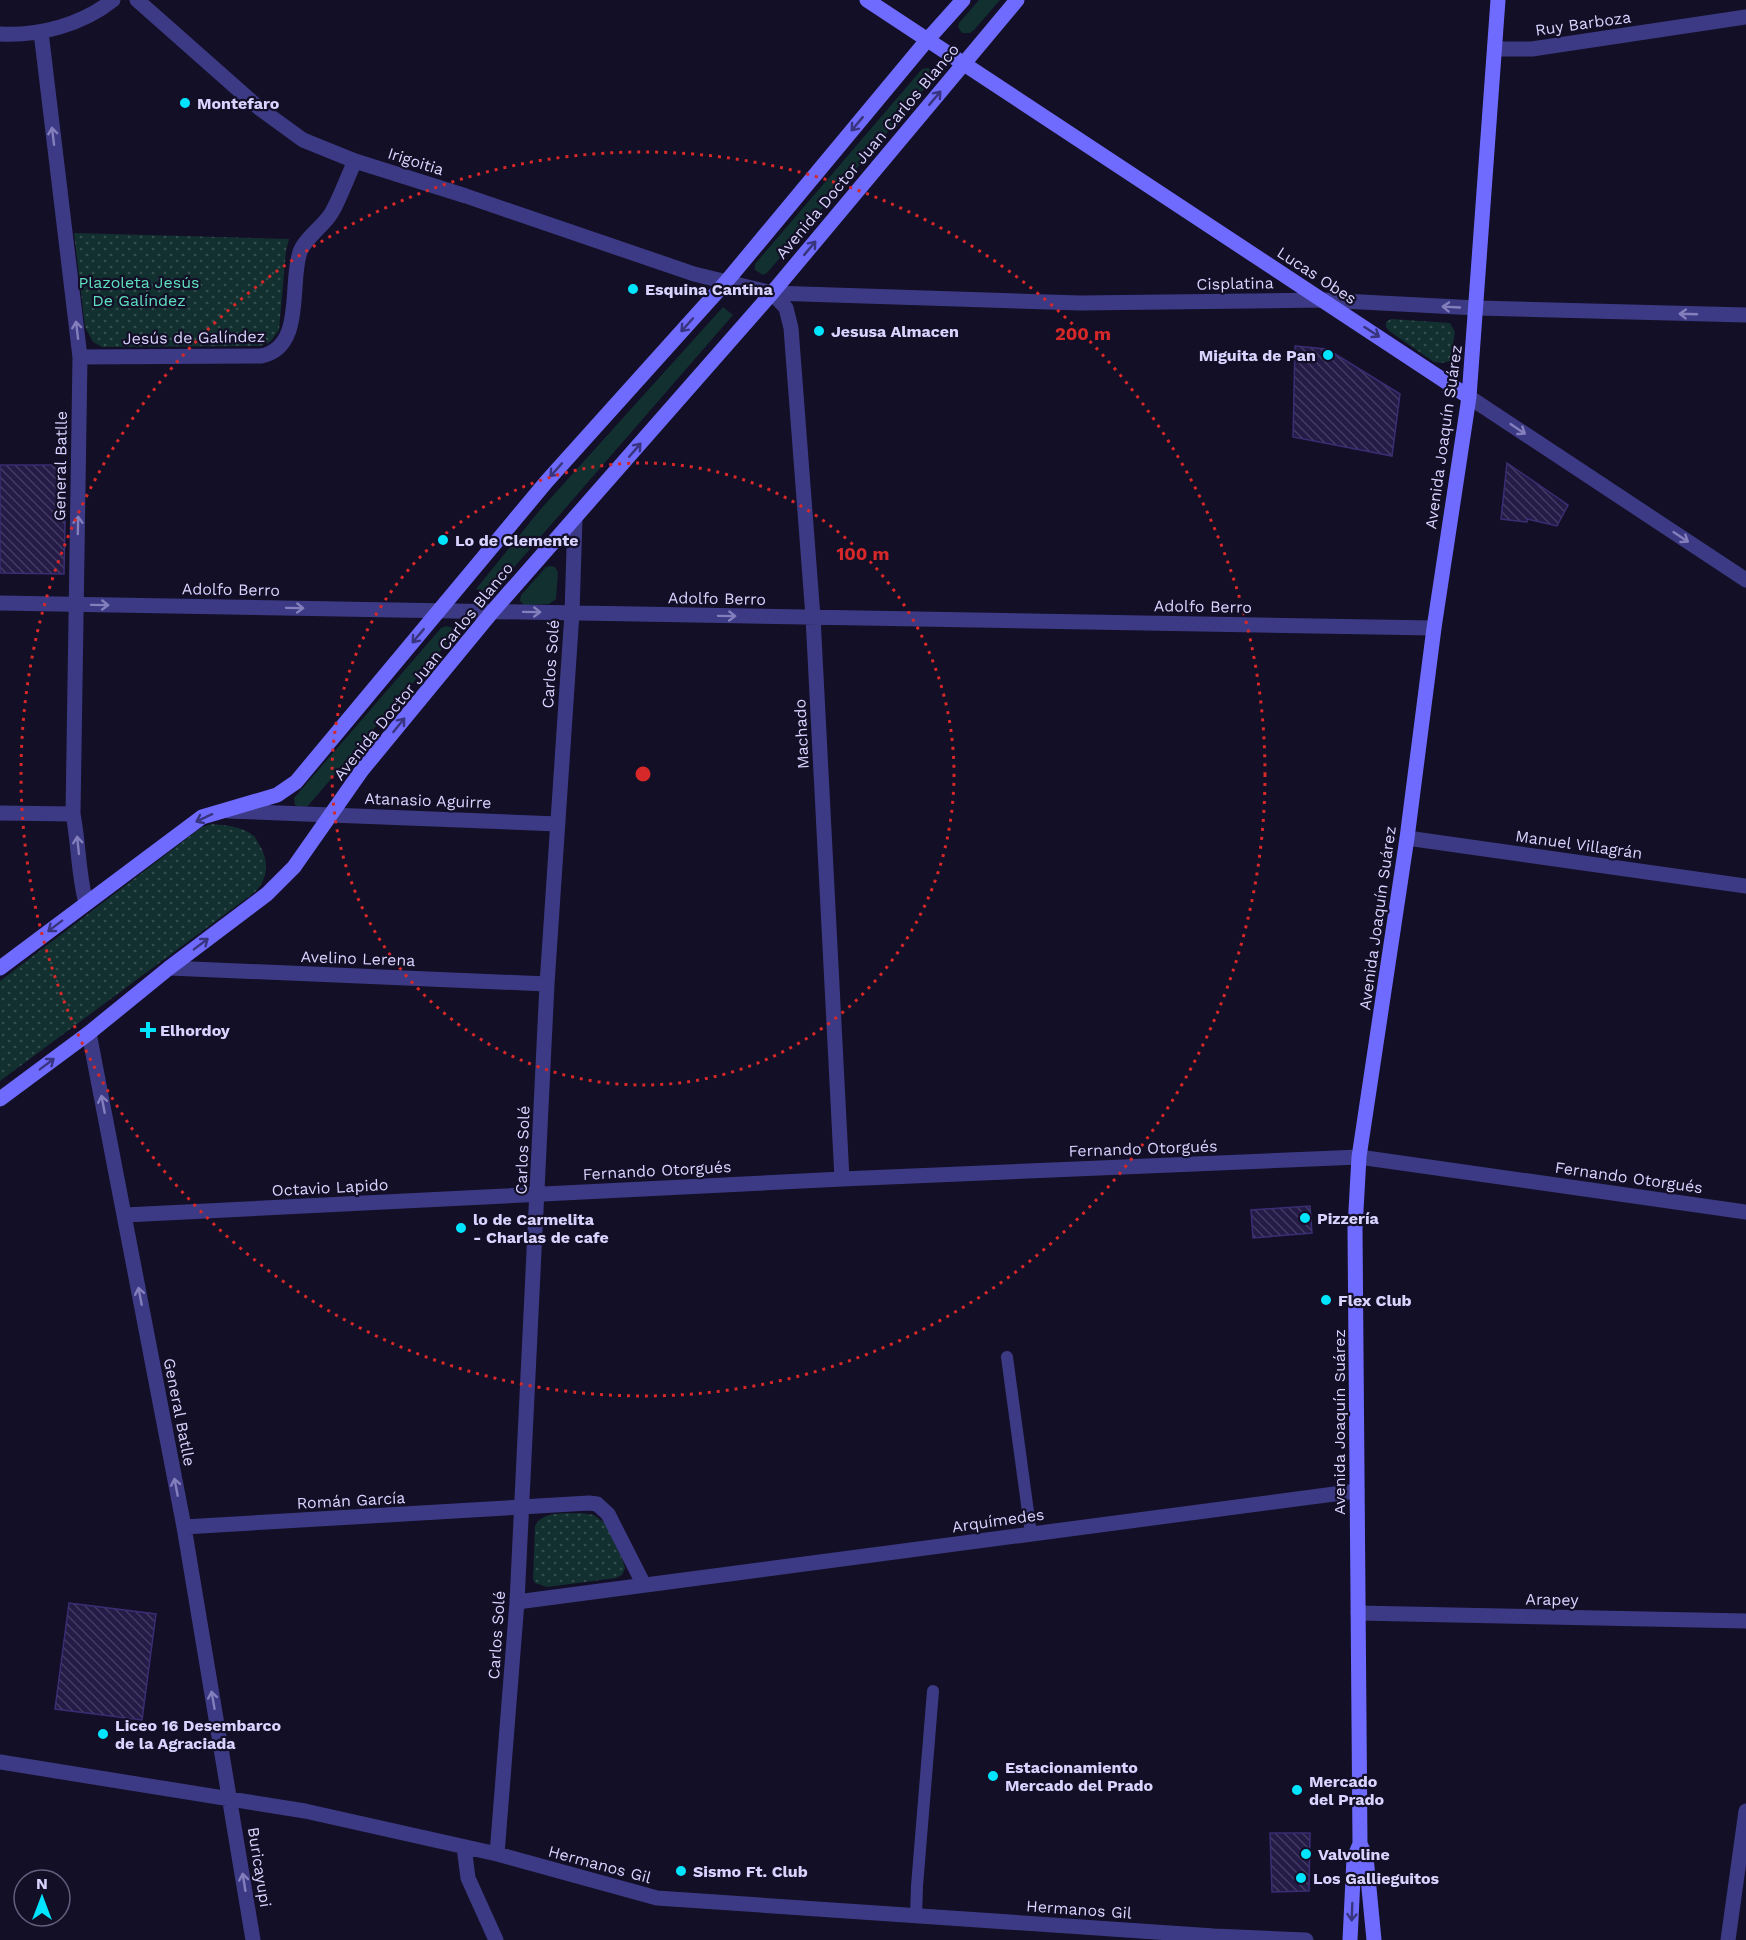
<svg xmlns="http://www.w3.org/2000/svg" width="1746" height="1940" font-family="'Work Sans',sans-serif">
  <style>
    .green { fill: #12302f }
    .park { fill: url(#park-dots) }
    .building { fill: url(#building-back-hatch); stroke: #3b2d73; stroke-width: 1.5 }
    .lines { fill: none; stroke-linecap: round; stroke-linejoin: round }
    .lane { stroke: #3d3a85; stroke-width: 12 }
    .street { stroke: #3d3a85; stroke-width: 15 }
    .secondary { stroke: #6f6bff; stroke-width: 15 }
    .oneway { stroke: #38347d }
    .oneway2 { stroke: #837fbc }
    .ring { fill: none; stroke: #d62828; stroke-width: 3; stroke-dasharray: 3 6 }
    .poi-dot { fill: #00e5ff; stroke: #130f26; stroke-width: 2 }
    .labels { text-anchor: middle; stroke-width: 4.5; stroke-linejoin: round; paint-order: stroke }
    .street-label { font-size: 16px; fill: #d9d4ff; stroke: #130f26 }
    .poi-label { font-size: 16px; font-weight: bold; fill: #d9d4ff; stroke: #130f26; text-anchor: start }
    .park-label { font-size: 16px; fill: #5fe0c0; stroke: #130f26 }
    .centre { fill: #d62828; stroke: #130f26; stroke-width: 3 }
    .ring-label { font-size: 18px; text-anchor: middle; font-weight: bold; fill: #d62828; stroke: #130f26; stroke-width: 4.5; stroke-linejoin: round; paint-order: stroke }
  </style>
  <defs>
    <pattern id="park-dots" width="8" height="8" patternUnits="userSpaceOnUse" patternTransform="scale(1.5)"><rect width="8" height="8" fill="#12302f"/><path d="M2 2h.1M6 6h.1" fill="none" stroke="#344d4e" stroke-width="1.8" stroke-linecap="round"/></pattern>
    <pattern id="building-back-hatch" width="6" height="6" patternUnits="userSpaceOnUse" patternTransform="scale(1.5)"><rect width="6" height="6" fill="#241b47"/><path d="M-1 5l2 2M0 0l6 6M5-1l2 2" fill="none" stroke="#433b63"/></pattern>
  </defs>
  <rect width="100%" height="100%" fill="#130f26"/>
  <path class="green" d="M979,0H1000L974,30L970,33H962L958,27L959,23Z
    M928,68L933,71L934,78L767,273L763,275L755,270V264L922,69Z
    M723,307L733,315L490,595L476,589L539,511Z
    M551,566L555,567L558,572L556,599L549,604L524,605L520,601L521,595L546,567Z
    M446,626L453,628L454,635L308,806L299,807L295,805L294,798L441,628Z"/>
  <path class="park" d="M74,233L289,239L286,251L279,330L270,342L260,346L102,347L93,342L85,327Z
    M1391,319L1450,323L1455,332L1450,361L1442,363L1434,362L1389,331L1386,327V322Z
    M212,824C225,825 244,827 254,836C256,838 257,841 259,844C269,861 269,877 255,892L0,1081V981L202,827Z
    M582,1513L594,1515L605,1523L623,1561L625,1568L622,1575L616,1578L547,1587L535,1583L533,1579L535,1526C543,1510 565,1514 582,1513Z"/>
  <path class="building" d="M1295,346L1327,349L1400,394L1392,456L1293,437Z
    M1507,463L1568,505L1557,526L1527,519V522L1501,519Z
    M0,465H61V521H65L64,574L0,573Z
    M1310,1206L1312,1233L1253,1238L1251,1210Z
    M69,1603L156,1614L142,1720L55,1709Z
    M1270,1833H1310L1309,1891L1272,1892Z"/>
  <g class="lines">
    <path class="lane" d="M1007,1357L1031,1534
      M916,1916L917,1886L933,1691"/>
    <path class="street" d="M137,0L259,108L303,140L355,161L466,196L694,274L772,293L1080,303L1323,300L1477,308L1746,315
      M41,32L80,357L73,814C79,845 78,873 86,903
      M0,34C39,36 82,25 113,0
      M1496,49H1532L1746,17
      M772,293L786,308L791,328L813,617L842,1179
      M80,357L261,356C305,348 289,283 300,252C305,238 325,225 332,212C341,196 347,178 355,161
      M1469,397L1746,580
      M0,603L1434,628
      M228,811L558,824
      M0,813L73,814
      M1407,838L1746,886
      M169,968L547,984
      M89,1033L184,1527L253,1940
      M125,1215L842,1179L1359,1157L1746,1212
      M184,1527L589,1503L597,1504L608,1514L644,1585
      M517,1602L1357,1491
      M1358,1613L1746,1621
      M0,1762L305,1811L497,1854L657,1898L1214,1936L1306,1940
      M464,1847L468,1878L496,1940
      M497,1854L517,1602L547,984L572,613L575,518
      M1728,1940L1746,1811"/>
    <path class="secondary" d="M867,0L1469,397
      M0,968L202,817L277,795L296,782L547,481L726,282L928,39L963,0
      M0,1099L89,1033L169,968L267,894L294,867L362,770L492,612L772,293L1017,0
      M1360,1844L1366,1857L1374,1940
      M1350,1940L1354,1858L1360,1844L1355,1228L1359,1157L1407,838L1434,628L1469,397L1498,0"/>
  </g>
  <defs><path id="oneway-shaft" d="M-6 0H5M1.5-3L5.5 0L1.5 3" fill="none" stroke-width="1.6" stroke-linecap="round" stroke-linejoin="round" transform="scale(1.5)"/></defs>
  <g class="oneway">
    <use href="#oneway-shaft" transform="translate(935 98) rotate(-50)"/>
    <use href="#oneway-shaft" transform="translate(857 124) rotate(130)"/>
    <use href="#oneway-shaft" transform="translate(810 248) rotate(-50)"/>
    <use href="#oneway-shaft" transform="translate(687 325) rotate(132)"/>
    <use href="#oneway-shaft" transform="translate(1372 332) rotate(33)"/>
    <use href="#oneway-shaft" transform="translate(635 450) rotate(-49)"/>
    <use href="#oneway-shaft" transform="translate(556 470) rotate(132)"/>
    <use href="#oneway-shaft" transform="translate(418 636) rotate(130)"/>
    <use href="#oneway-shaft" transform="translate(399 725) rotate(-51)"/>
    <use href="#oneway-shaft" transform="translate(204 818) rotate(155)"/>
    <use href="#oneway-shaft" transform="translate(55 926) rotate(143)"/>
    <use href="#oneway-shaft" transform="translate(201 944) rotate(-37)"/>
    <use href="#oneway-shaft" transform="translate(47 1064) rotate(-37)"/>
    <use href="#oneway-shaft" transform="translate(1352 1912) rotate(92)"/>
  </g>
  <g class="oneway2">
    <use href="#oneway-shaft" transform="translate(53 136) rotate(-97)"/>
    <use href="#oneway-shaft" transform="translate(1451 307) rotate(-177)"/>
    <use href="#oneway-shaft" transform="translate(1688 314) rotate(-178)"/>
    <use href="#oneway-shaft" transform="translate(77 330) rotate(-97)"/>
    <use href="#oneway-shaft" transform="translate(1518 429) rotate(34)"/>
    <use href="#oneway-shaft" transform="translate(78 525) rotate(-89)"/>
    <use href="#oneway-shaft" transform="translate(1681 537) rotate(34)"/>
    <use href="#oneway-shaft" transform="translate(100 605) rotate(1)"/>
    <use href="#oneway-shaft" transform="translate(295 608) rotate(1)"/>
    <use href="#oneway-shaft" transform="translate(532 612) rotate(1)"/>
    <use href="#oneway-shaft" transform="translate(727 616) rotate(1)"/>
    <use href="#oneway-shaft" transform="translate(78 845) rotate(-96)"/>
    <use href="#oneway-shaft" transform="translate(103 1104) rotate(-101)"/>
    <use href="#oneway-shaft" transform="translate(140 1296) rotate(-101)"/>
    <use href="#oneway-shaft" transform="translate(176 1487) rotate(-101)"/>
    <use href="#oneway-shaft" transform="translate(213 1700) rotate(-100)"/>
    <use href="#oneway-shaft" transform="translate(244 1882) rotate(-99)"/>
  </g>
  <g class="ring">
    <circle cx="643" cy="774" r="311"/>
    <circle cx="643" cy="774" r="622"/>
  </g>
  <g class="poi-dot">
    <circle cx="185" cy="103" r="6"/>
    <circle cx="633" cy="289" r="6"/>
    <circle cx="819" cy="331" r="6"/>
    <circle cx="1328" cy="355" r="6"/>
    <circle cx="443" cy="540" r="6"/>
    <path d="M145 1021h6v6h6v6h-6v6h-6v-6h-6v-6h6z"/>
    <circle cx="1305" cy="1218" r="6"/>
    <circle cx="461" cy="1228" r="6"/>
    <circle cx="1326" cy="1300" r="6"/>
    <circle cx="103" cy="1734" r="6"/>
    <circle cx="993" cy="1776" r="6"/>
    <circle cx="1297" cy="1790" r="6"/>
    <circle cx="1306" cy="1854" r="6"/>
    <circle cx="681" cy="1871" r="6"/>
    <circle cx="1301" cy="1878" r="6"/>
  </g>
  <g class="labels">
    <g class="street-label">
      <text transform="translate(1583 23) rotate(-8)" y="6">Ruy Barboza</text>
      <text transform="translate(867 151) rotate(-50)" y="6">Avenida Doctor Juan Carlos Blanco</text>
      <text transform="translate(416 161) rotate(18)" y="6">Irigoitia</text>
      <text transform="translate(1317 275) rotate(33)" y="6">Lucas Obes</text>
      <text transform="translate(1235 283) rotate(-1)" y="6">Cisplatina</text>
      <text transform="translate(194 337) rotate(-1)" y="6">Jesús de Galíndez</text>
      <text transform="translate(1443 437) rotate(-82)" y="6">Avenida Joaquín Suárez</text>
      <text transform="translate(60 466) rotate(-89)" y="6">General Batlle</text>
      <text transform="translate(231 589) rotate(1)" y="6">Adolfo Berro</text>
      <text transform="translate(717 598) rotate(1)" y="6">Adolfo Berro</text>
      <text transform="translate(1203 606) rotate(1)" y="6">Adolfo Berro</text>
      <text transform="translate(550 664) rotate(-86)" y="6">Carlos Solé</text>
      <text transform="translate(423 671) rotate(-51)" y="6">Avenida Doctor Juan Carlos Blanco</text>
      <text transform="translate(801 734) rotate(-93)" y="6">Machado</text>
      <text transform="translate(428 800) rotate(2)" y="6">Atanasio Aguirre</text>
      <text transform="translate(1579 844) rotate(8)" y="6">Manuel Villagrán</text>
      <text transform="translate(1377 918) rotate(-82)" y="6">Avenida Joaquín Suárez</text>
      <text transform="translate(358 958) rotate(2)" y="6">Avelino Lerena</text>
      <text transform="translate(1143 1148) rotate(-2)" y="6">Fernando Otorgués</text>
      <text transform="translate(522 1150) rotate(-88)" y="6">Carlos Solé</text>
      <text transform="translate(657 1170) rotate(-3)" y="6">Fernando Otorgués</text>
      <text transform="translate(1629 1177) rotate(8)" y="6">Fernando Otorgués</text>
      <text transform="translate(330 1187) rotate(-3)" y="6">Octavio Lapido</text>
      <text transform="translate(180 1412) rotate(79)" y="6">General Batlle</text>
      <text transform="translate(1339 1422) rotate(-90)" y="6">Avenida Joaquín Suárez</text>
      <text transform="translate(351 1500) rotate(-3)" y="6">Román García</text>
      <text transform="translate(998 1520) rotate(-8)" y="6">Arquímedes</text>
      <text transform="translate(1552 1599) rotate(1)" y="6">Arapey</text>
      <text transform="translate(496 1635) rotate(-86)" y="6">Carlos Solé</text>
      <text transform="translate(600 1864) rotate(15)" y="6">Hermanos Gil</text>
      <text transform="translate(260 1867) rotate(81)" y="6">Buricayupi</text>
      <text transform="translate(1079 1909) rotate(4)" y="6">Hermanos Gil</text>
    </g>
    <g class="poi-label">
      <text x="197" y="109">Montefaro</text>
      <text x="645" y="295">Esquina Cantina</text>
      <text x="831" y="337">Jesusa Almacen</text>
      <text x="1316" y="361" text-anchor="end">Miguita de Pan</text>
      <text x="455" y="546">Lo de Clemente</text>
      <text x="160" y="1036">Elhordoy</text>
      <text x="1317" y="1224">Pizzería</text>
      <text x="473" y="1225">lo de Carmelita<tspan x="473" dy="18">- Charlas de cafe</tspan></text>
      <text x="1338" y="1306">Flex Club</text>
      <text x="115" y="1731">Liceo 16 Desembarco<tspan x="115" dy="18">de la Agraciada</tspan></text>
      <text x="1005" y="1773">Estacionamiento<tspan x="1005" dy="18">Mercado del Prado</tspan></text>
      <text x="1309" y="1787">Mercado<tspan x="1309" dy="18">del Prado</tspan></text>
      <text x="1318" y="1860">Valvoline</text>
      <text x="693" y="1877">Sismo Ft. Club</text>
      <text x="1313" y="1884">Los Gallieguitos</text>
    </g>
    <g class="park-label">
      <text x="139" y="288">Plazoleta Jesús<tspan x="139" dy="18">De Galíndez</tspan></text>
    </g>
  </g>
  <circle cx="643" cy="774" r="9" class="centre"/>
  <g class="ring-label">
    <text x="1083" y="340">200 m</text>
    <text x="863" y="560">100 m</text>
  </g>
  <g transform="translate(42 1898)"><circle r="28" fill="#130f26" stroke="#625e7d" stroke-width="1.5"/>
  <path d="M0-4.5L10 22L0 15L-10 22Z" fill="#00e5ff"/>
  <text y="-9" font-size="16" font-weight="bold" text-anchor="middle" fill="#d9d4ff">N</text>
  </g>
</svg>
